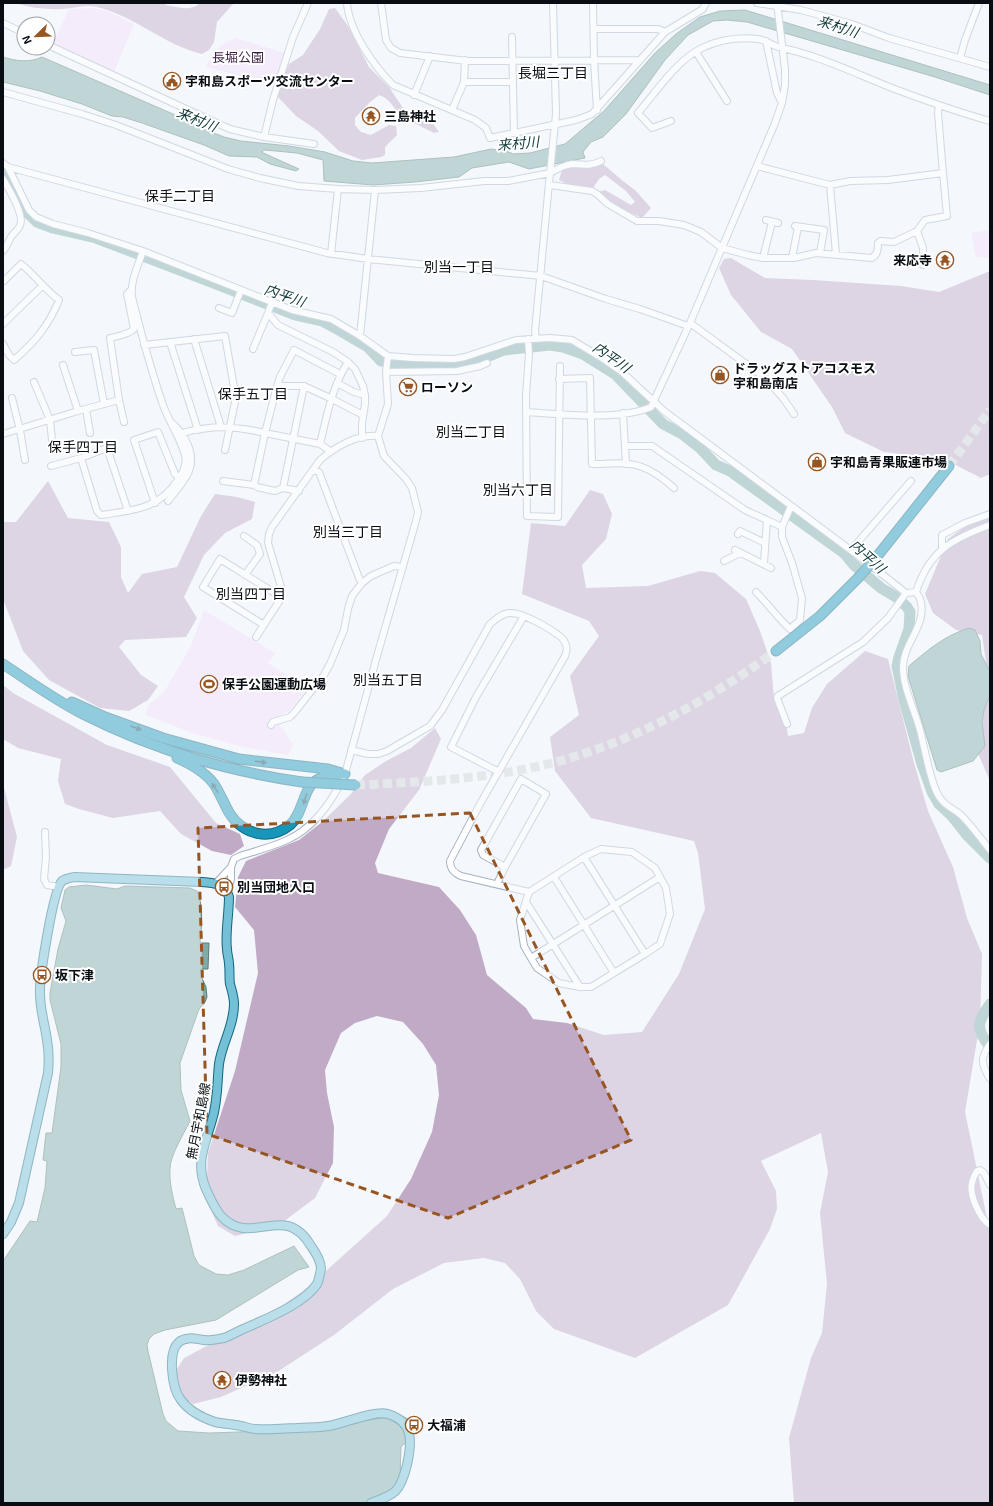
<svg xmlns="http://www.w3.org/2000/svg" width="993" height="1506" viewBox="0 0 993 1506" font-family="'Exo 2','Noto Sans JP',sans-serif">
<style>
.green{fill:#f5ddfa}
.forest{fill:#c1aac6}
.water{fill:#7faba8;stroke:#5b7c7b}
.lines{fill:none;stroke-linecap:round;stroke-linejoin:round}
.river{stroke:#7faba8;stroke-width:11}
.highway-tunnel{stroke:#d1d4d8;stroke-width:9;stroke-dasharray:9 4.5;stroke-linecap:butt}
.minor-casing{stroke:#a4b2c5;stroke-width:8}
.major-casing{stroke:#126680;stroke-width:10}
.highway-casing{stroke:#126680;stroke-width:11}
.minor{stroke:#fff;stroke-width:6}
.major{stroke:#74c0d6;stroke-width:8}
.highway{stroke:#1796ba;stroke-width:9}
.highway-bridge-casing{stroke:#126680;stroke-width:11;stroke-linecap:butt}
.highway-bridge{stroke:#1796ba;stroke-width:9}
.oneway{fill:#0f4b5e}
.marked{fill:none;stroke:#975621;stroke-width:3;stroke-dasharray:8 5;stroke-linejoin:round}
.labels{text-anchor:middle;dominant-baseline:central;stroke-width:4;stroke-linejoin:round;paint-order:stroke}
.park-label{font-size:13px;fill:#3d1e44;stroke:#fff}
.poi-label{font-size:13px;font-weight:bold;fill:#080d13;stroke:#fff;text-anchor:start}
.street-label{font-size:13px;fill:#080d13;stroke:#fff}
.water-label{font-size:14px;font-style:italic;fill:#0d3837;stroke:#fff}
.neighbourhood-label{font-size:14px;fill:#080d13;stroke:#fff}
</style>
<rect width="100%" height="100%" fill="#f4f7fb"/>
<path class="green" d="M92 8 107 11 134 24 114 72 53 43 69 9Z
M236 38 285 53 274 85 206 67C213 52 220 44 236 38Z
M990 230V258L976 257 971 233Z
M204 610 275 653 268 663 307 688 289 711 272 719 283 729 293 745 288 755 244 747 195 734 146 715 147 706 164 692 191 646Z"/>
<path class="forest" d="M15 3H164L166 5C177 7 191 12 200 3H234L217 22 214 42 209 50 202 54C164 45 135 16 97 7 86 4 74 8 63 9 47 10 31 8 15 3Z
M335 8 348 26 369 67 389 87 403 108 415 116 434 125 439 132 434 133C423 127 410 122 400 114 392 107 391 99 379 95L369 103 355 118V125L361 132 371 135 389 125 396 126 397 135 385 147V155L381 157 362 160 339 151 318 131 296 116 278 97 282 79 289 64 303 55 320 29 329 9Z
M603 164 623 181 636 191 651 208 642 218 608 202 598 192 605 190 631 205 635 202 626 191 605 175 599 179 593 188 572 186 559 180 562 170 570 167H591Z
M731 258 765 278 813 280 901 286 939 292 990 271V474L981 478 946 460 884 452 845 433 832 407 792 349 761 332 731 295 719 268 724 259Z
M48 481 68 518 109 522 121 547V577L128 593 142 574 177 567 201 516 215 494 237 497 255 502 252 519 225 533 204 555 184 597 197 618 186 637 125 640 119 647 141 675 158 686 148 700 129 711 100 708 49 680 23 651 3 599V522H16Z
M590 490 603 494 612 514 606 539 582 565 586 588 648 586 700 571 715 573 746 599 760 631 771 663 774 698 786 722 788 736 804 733 812 708 827 684 865 651 888 659 913 759 928 811 953 867 967 918 982 954 980 1022 965 1112 988 1223 990 1227V1503H794L789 1438 811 1358 822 1333 827 1284 820 1213 828 1172 821 1133 761 1161 776 1191 777 1209 770 1229 728 1305 635 1358 554 1329 536 1311 520 1279 505 1263 484 1258 444 1263 393 1289 334 1335 277 1372 221 1397 193 1404 173 1392 172 1377 184 1358 279 1308 307 1288 387 1216 411 1179 432 1132 439 1095 436 1065 423 1044 403 1022 377 1016 355 1023 341 1033 325 1070 327 1093 334 1127 333 1163 315 1198 279 1225 235 1236 218 1226 206 1198 208 1153 235 1071 258 973 254 930 235 907 238 877 246 861 299 840 322 822 350 795 365 775 386 761 411 748 435 728 441 739 419 790 389 829 375 863 378 873 439 887 460 910 476 935 487 975 526 1008 533 1019 567 1023 604 1035 642 1032 679 974 705 909 698 853 694 841 591 818 555 771 550 737 579 715 570 676 599 636 589 621 522 594 531 523 565 526Z
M987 511H990V781L976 749 986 662 982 635 956 630 933 613 925 594 948 539Z
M3 685 13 693 107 745 170 767 216 823 240 834 244 846 231 855 212 851 181 834 160 811 113 818 79 809 65 804 58 781 61 759 18 748 3 739Z
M3 784 17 837 11 866 3 870Z"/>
<path class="water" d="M745 10 990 85V95L935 77 747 22 727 20 713 21 688 35 665 60 626 114 603 137 591 142 583 152 585 158 529 169 509 162 472 168 459 177 415 182 373 185 324 181 323 160 297 153 265 150 261 152 299 169 296 171 270 164 257 157 229 156 204 145 142 123 123 117 112 116 82 104 40 91 3 82V57C16 61 29 63 42 57L173 114 199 127 224 137 241 141 289 146 325 152 353 161 372 163 454 157 491 149 509 152 513 154 530 153 565 144 604 111 655 53 676 34 700 17 720 11Z
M969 628 975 630 980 641 981 654 990 672V695L984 710 982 722 985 746 973 761 941 772 937 770 908 676 909 666C929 649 944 636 969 628Z
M86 885 117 889 125 886 190 888 197 891C204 908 201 925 200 943H209L208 969H201V976L206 987 207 997 205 1002 199 1009 180 1063 181 1090 190 1121C184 1134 170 1155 170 1169 169 1182 173 1197 176 1209L182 1208 194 1256 199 1265 216 1274 228 1275 244 1270 294 1246 309 1267 298 1270 216 1320 165 1330 154 1334 149 1339 147 1345 148 1351 163 1414 166 1421 178 1431 209 1433 269 1431 385 1415 402 1416 408 1419 412 1439 404 1444 401 1447 400 1479 398 1486 376 1503H3V1261L30 1221 37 1222 45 1188 47 1161 43 1160 46 1133H52L61 1067V1044L50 1000V993L58 949 66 921 61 908 65 890 69 887Z"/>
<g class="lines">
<path class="river" d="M3 172 8 178 28 213 37 222 53 228 96 238 219 285 295 315 322 321 337 329 368 347 381 361 400 364 455 366 472 363 504 350 550 345 563 347 583 354 615 374 663 424 682 434 700 448 716 465 730 471 844 553 854 565 881 588 896 597 907 607 910 612 909 629 899 657 897 666 904 700 922 764 932 792 939 804 952 816 967 835 990 858
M990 1004C977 1023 975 1028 990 1047"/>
<path class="highway-tunnel" d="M949 466 990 410
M356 785C423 782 491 779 556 762 637 740 709 700 776 651"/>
<defs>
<path id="minor" d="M308 3 293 37 273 100 264 137 314 144
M347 3C349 31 374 66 393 85L475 120 486 128 490 138 576 120 592 114 665 32 703 9 706 3
M381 3 386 40 391 48 400 53 467 61 639 60
M593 3 594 60 597 110
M757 3 801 10 852 24 889 38 990 67
M3 23 24 33
M594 29H658L665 32
M512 37 514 133
M766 41 777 93 782 103
M48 45 212 121 230 129 264 137
M696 52 727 101
M960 58 965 40 979 3
M464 82H513
M3 92 82 114 116 125 228 169 260 178 298 186 338 189 375 190 421 188 484 181H508L550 173 556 114 553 3
M414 95 430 56
M452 110 464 82 465 60
M671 121 652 128 638 113C656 92 677 60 702 48 719 40 739 37 758 39 766 40 771 45 778 47 818 55 854 73 892 88 924 100 957 112 990 121
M3 163 8 167 327 253 368 259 541 276 606 299 640 309 688 326
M757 166 830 185 850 181 888 180 943 173 938 113 939 105
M8 167 29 210 36 217 53 224 88 233 143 251 292 310 331 319 360 336 388 356 413 358 454 359 465 357 516 340 550 338 572 340 605 360 622 372 664 411 864 560 906 593 916 592
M3 179C8 188 25 215 20 225 19 230 13 233 11 237 8 242 7 247 3 251
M550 185 592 191 597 194 608 204 637 221H659L684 225 701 232 722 248 748 255 763 258H794L816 253 872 258C878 254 878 249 878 243L880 241 894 242 917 231 925 220 947 216 943 173
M830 185 836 254
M766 220 778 223
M795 226 824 230 820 253
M917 231 923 248V265
M331 254 338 189
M763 258 772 222
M792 258 798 227
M3 279 4 281 21 264C36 276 44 289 59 300 49 325 35 342 14 360L9 355 3 344
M272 302 268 313 278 325 333 352 348 362 355 369 363 386 365 395V404L362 424V438
M219 308 232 313 241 290
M690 323 764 377 783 398 794 414
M3 324 42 286
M360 336 375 190
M194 339 221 427
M528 339 529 353 526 396 527 516 558 517 560 366
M536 339 535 331 550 173C557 169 564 165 572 164 585 164 589 167 601 161
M170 342 198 430
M144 345 225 336 235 393V402L225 450
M253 349 268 313
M75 352 94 350 104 404
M63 365 78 411
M386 372 457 371 480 366 487 363
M559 379 590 378 592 464C608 464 627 461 642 467 654 471 665 480 674 488
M34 382 50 420 53 450
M337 383 354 392 365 395
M277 386 280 377 294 350 340 374
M304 386H277L265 433 320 444 330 451
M12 398 20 430 25 460
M86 409 90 433
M526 412C561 414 619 421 651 407L690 323 775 123 782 103 785 85V69L777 3
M623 413 626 464
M124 422 119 400 110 338C118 336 128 335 134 329L127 294 131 290
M182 433C213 425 235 426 265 433L254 485
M3 434 78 411 119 400
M320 444C327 415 332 387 348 362
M625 446H652L745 510 767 520 764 563
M81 458 97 511 101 515C133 510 158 510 178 480 183 473 187 464 185 455 180 437 169 422 163 405 151 370 141 333 132 297 130 281 138 266 143 251
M51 466 81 458 107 448 128 511
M313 470 319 472 359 578 362 583
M223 481 254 485 257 487 275 491 283 488 299 491
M283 488 304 386 330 398 363 415
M168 501C183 482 199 468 187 443 183 434 179 429 172 423
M155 503 134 440 158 432 175 474 179 478
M767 520 782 527 791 506
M990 525C952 539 929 551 916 592 918 595 921 599 921 603 926 626 903 644 903 667 903 690 916 712 921 734 925 750 931 786 940 798 945 806 954 809 961 815 972 826 981 839 990 850
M738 534 740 531 765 543
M244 536 257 545 260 554 245 575
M942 549V535L965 523 990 514
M735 550 771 568
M851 550 911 481
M724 561 740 553
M756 592C768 604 777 617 790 629L800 620 802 598 792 563 782 537V527
M264 625 203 587 220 559 278 595H281
M256 637 280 600 282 590 268 543 269 534 272 527 320 460C335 447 357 434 378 436
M787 724 777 698 778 696 863 642 888 618 906 593
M271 725 273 722 290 717 294 713 324 675 330 664 344 630 348 609 352 596 362 583 371 576 394 566 403 567
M351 750 368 754H378L387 751 430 726 442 710 490 624C496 619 501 614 509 613 523 612 551 629 562 638 567 644 568 649 565 656L480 804 450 861C450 869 454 873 461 876L529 892
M499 772 451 747 476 697 524 616
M45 832 46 857 44 879 47 885 59 887
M601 849 632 852 655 868 666 888 670 914 660 944 645 954 591 987H580L559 983 537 968 531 958 524 946 520 920 529 892 584 857Z
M584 857 645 954
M231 867 234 859 240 856C255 851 272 847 287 840 314 828 333 800 345 774L377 656 416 521 418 512 412 488 406 479 384 456 378 436 388 404 386 372 388 356
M554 877 614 973
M216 883 231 867V879L227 892
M497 884 505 867 546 794 521 779 481 850 483 855 505 867
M526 902 580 987
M531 958 660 877
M990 1044C980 1058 981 1064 990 1079
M990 1185 984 1173 980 1170 977 1171C975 1174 973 1178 972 1183 969 1195 980 1219 990 1225"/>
<path id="major" d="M3 1234 11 1222 19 1203 48 1073C49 1062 49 1051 47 1040 45 1025 40 1010 40 994 39 979 53 890 62 881 65 879 70 878 74 877L202 882C215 883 225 884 229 897 229 913 225 935 227 949 227 954 229 959 229 964 230 971 229 978 230 984 232 991 234 997 234 1004 234 1026 222 1043 219 1064 217 1083 218 1101 212 1120 205 1145 195 1163 206 1189 210 1198 215 1209 221 1216 252 1249 284 1200 311 1246 316 1253 321 1261 321 1269 320 1273 319 1280 317 1284 305 1303 268 1318 248 1327 240 1330 232 1335 224 1338 218 1339 210 1341 204 1340 196 1339 186 1336 179 1342 167 1352 172 1389 181 1400 189 1411 203 1418 215 1422 224 1424 233 1424 241 1426 246 1427 251 1429 256 1429 269 1430 283 1428 297 1428 307 1427 318 1428 328 1426 343 1424 374 1410 388 1414 414 1422 412 1442 407 1465 400 1492 396 1494 371 1503"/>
<path id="highway" d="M875 559 949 466
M776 651 820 616 858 578
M3 664C29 681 55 700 83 714 152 749 226 771 302 782
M72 702 105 717 163 738 239 759 328 769 345 774
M177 758C191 764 205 772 214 784 220 793 224 804 230 814 244 835 270 841 290 825 305 812 302 784 321 778 327 775 335 775 342 774"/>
</defs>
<use href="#minor" class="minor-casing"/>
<use href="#major" class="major-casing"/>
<use href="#highway" class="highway-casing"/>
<use href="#minor" class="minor"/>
<use href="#major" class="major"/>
<use href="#highway" class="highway"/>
<defs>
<path id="highway-bridge" d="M858 578 875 559
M302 782 356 785"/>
</defs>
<use href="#highway-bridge" class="highway-bridge-casing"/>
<use href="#highway-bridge" class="highway-bridge"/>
</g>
<defs><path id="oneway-solid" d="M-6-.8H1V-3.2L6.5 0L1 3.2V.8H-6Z"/></defs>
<g class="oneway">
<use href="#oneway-solid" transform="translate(136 728) rotate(20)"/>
<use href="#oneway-solid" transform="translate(261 762) rotate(8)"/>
<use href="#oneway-solid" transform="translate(215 788) rotate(-123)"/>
<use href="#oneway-solid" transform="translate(305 799) rotate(108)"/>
</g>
<path d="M0 0H993V1506H0ZM470 813 631 1140 448 1218 207 1134 198 828Z" fill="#f4f7fb" fill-opacity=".55" fill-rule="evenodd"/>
<path class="marked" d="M470 813 631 1140 448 1218 207 1134 198 828Z"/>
<defs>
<symbol id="civic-ring" viewBox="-11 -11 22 22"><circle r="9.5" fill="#fff" stroke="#975621" stroke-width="1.5"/><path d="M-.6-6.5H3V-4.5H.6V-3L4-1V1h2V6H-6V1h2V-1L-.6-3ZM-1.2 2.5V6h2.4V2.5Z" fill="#975621"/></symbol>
<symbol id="temple-ring" viewBox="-11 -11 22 22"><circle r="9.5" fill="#fff" stroke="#975621" stroke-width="1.5"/><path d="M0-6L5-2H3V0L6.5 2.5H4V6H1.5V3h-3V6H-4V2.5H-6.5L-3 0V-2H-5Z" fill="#975621"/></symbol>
<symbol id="shop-ring" viewBox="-11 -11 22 22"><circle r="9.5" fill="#fff" stroke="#975621" stroke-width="1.5"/><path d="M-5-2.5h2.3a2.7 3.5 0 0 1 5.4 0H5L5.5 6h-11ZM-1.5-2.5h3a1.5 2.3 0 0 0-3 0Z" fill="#975621"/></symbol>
<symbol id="supermarket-ring" viewBox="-11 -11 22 22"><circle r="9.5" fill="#fff" stroke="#975621" stroke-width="1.5"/><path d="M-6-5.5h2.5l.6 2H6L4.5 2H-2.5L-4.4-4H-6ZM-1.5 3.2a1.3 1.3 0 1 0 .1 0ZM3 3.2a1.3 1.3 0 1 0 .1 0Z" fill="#975621"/></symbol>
<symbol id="stadium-ring" viewBox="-11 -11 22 22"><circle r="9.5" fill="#fff" stroke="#975621" stroke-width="1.5"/><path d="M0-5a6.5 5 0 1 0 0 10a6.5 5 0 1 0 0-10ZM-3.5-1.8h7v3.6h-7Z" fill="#975621"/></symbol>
<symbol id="bus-ring" viewBox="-11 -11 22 22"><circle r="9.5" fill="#fff" stroke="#975621" stroke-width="1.5"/><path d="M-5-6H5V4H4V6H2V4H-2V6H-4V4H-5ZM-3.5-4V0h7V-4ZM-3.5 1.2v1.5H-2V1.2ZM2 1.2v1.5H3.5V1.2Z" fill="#975621"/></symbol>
</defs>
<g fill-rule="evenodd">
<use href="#civic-ring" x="162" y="71" width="20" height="20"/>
<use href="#temple-ring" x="361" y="106" width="20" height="20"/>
<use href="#temple-ring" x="935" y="250" width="20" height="20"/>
<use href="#shop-ring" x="710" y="365" width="20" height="20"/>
<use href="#supermarket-ring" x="398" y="377" width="20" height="20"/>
<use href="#shop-ring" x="807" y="452" width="20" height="20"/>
<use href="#stadium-ring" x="199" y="674" width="20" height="20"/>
<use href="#bus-ring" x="214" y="877" width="20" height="20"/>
<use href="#bus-ring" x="32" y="965" width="20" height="20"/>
<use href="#temple-ring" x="212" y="1370" width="20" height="20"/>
<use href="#bus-ring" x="404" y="1415" width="20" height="20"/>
</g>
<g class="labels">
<g class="park-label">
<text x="238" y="57">長堀公園</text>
</g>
<g class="poi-label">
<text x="185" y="81">宇和島スポーツ交流センター</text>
<text x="384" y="116">三島神社</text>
<text x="932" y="260" text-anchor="end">来応寺</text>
<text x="733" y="368">ドラッグストアコスモス<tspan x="733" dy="15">宇和島南店</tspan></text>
<text x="421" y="387">ローソン</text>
<text x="830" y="462">宇和島青果販連市場</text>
<text x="222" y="684">保手公園運動広場</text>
<text x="237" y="887">別当団地入口</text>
<text x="55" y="975">坂下津</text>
<text x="235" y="1380">伊勢神社</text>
<text x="427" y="1425">大福浦</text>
</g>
<g class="street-label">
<text transform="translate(198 1121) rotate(-79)">無月宇和島線</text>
</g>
<g class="water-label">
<text transform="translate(838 26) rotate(18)">来村川</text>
<text transform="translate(197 119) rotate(22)">来村川</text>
<text transform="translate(518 143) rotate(-5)">来村川</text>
<text transform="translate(285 295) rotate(19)">内平川</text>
<text transform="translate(612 357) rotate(35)">内平川</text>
<text transform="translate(868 556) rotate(42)">内平川</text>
</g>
<g class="neighbourhood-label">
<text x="553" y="72">長堀三丁目</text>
<text x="180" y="195">保手二丁目</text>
<text x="459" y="266">別当一丁目</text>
<text x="253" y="393">保手五丁目</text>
<text x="471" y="431">別当二丁目</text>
<text x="83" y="446">保手四丁目</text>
<text x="518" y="489">別当六丁目</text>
<text x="348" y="531">別当三丁目</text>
<text x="251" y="593">別当四丁目</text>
<text x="388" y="679">別当五丁目</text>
</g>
</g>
<rect width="993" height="1506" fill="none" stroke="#080d13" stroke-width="8"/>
<g transform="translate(36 36) rotate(247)"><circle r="19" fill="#ffffff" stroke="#9c9ea1"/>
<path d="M0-3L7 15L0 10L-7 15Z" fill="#975621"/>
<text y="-6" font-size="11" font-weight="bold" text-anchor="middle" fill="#080d13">N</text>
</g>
</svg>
